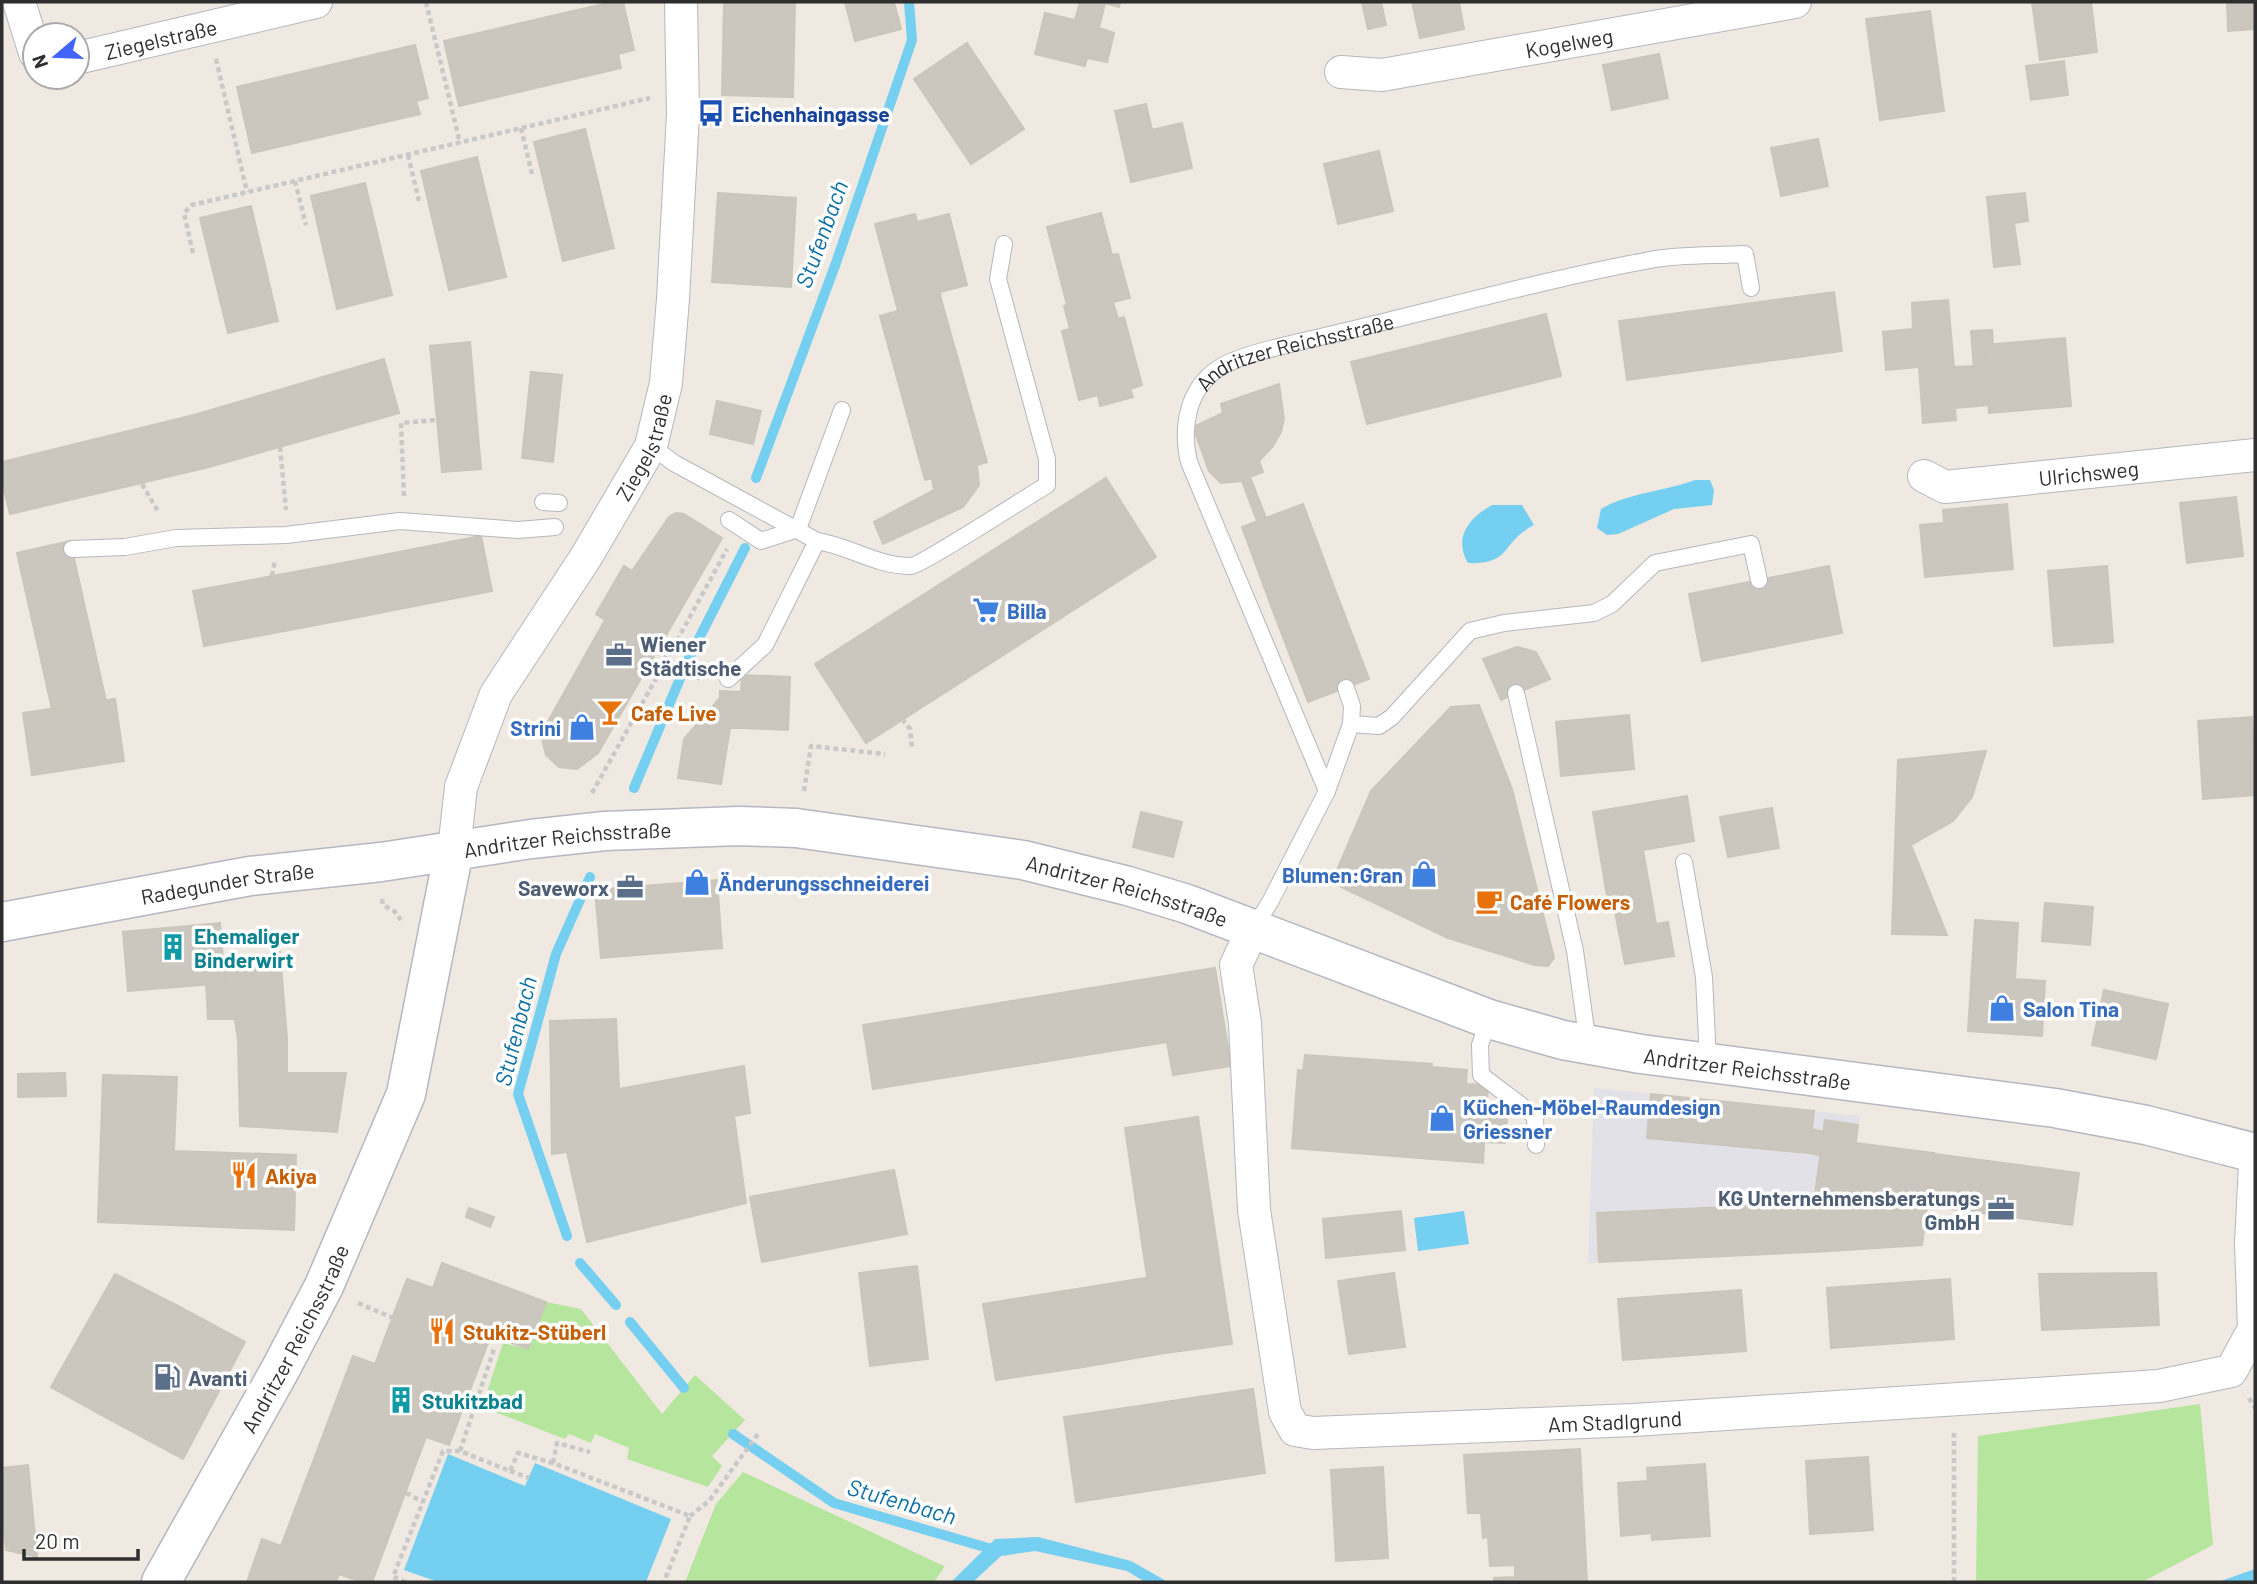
<svg xmlns="http://www.w3.org/2000/svg" width="2257" height="1584" viewBox="0 0 2257 1584" font-family="Barlow,sans-serif">
<style>
.industrial{fill:#e3e1e8}
.green{fill:#b6e59e}
.water{fill:#75cff0}
.lines{fill:none;stroke-linecap:round;stroke-linejoin:round}
.stream{stroke:#75cff0;stroke-width:10}
.building{fill:#cbc7bf;stroke:#cbc5ba;stroke-width:2}
.service-casing{stroke:#b4b7c1;stroke-width:18}
.minor-casing{stroke:#b4b7c1;stroke-width:34}
.tertiary-casing{stroke:#b4b7c1;stroke-width:41}
.secondary-casing{stroke:#b4b7c1;stroke-width:41}
.path{stroke:#c9c9c9;stroke-width:4.5;stroke-dasharray:5 3.5;stroke-linecap:butt}
.service{stroke:#fff;stroke-width:16}
.minor{stroke:#fff;stroke-width:32}
.tertiary{stroke:#fff;stroke-width:38}
.secondary{stroke:#fff;stroke-width:38}
.labels{text-anchor:middle;dominant-baseline:central;stroke-width:7;stroke-linejoin:round;paint-order:stroke}
.street-label{font-size:21px;fill:#2e2e2e;stroke:#fff}
.transit-label{font-size:21px;font-weight:bold;fill:#164399;stroke:#fff;text-anchor:start}
.shop-label{font-size:21px;font-weight:bold;fill:#366cbe;stroke:#fff;text-anchor:start}
.service-label{font-size:21px;font-weight:bold;fill:#4e5e75;stroke:#fff;text-anchor:start}
.food-label{font-size:21px;font-weight:bold;fill:#c56008;stroke:#fff;text-anchor:start}
.culture-label{font-size:21px;font-weight:bold;fill:#0d838f;stroke:#fff;text-anchor:start}
.water-label{font-size:23px;font-style:italic;fill:#0d6fa3;stroke:#fff}
</style>
<rect width="100%" height="100%" fill="#efe9e1"/>
<path class="industrial" d="M1594 1088 1860 1116 1848 1202H1833L1831 1251 1588 1263Z"/>
<path class="green" d="M546 1302 581 1309 662 1414 695 1375 745 1420 712 1456 722 1466 708 1487 627 1459 629 1448 595 1434 591 1443 569 1434 565 1439 482 1407 503 1343 528 1349Z
M2200 1404 2213 1545 2142 1582H1976L1978 1436Z
M743 1472 944 1566H945L934 1582H685L716 1504Z"/>
<path class="water" d="M1695 480H1710L1714 490 1712 505 1674 509 1618 534 1607 535 1597 528 1601 509C1628 493 1665 491 1695 480Z
M1492 505H1522L1534 525C1500 543 1512 565 1468 563 1453 537 1469 518 1492 505Z
M1464 1211 1469 1244 1418 1251 1414 1218Z
M448 1454 525 1486 535 1463 671 1519 646 1582H438L404 1570Z
M1038 1537 1131 1561 1168 1582H1145L1127 1571 1035 1551 1001 1556 973 1582H951L995 1539Z
M2255 1569V1582H2218Z"/>
<g class="lines">
<path class="stream" d="M756 478 836 263 912 40 909 2
M634 788 687 662 745 548
M567 1236 518 1094 556 954 590 877
M580 1263 616 1305
M630 1322 684 1388
M733 1434 834 1503 995 1550"/>
</g>
<path class="building" d="M612 2H623L634 50 618 54 621 68 459 106 444 41Z
M724 2H795L793 97 722 95Z
M845 2H894L901 29 855 41Z
M1080 2H1120L1119 7 1105 3 1099 28 1114 33 1107 62 1087 58 1085 66 1035 54 1045 13 1075 20Z
M1362 2H1381L1386 25 1368 29Z
M1412 2H1459L1464 29 1420 38Z
M2032 2H2091L2097 52 2040 60Z
M2227 2H2255V29L2228 31Z
M1930 11 1944 111 1880 120 1866 19Z
M967 43 1024 129 971 164 914 79Z
M415 45 428 98 416 101 420 114 252 153 237 87Z
M1659 54 1668 98 1612 110 1603 65Z
M2064 61 2068 95 2031 100 2026 66Z
M1146 104 1152 130 1182 123 1192 168 1131 182 1115 111Z
M585 129 614 248 563 261 534 142Z
M1818 139 1828 186 1781 196 1771 148Z
M1379 151 1393 211 1338 224 1324 164Z
M477 157 506 277 449 290 421 171Z
M365 183 392 295 337 309 311 196Z
M718 193 796 198 791 287 712 282Z
M2025 193 2028 221 2014 223 2020 264 1994 267 1987 197Z
M251 206 278 321 228 333 200 218Z
M1101 213 1112 255 1118 254 1130 298 1113 302 1118 319 1124 317 1142 385 1130 389 1133 397 1100 406 1098 395 1079 400 1062 331 1070 329 1064 306 1067 305 1047 227Z
M915 214 917 222 949 214 967 285 940 292 941 299 898 311 875 224Z
M1834 292 1842 351 1627 380 1619 321Z
M941 299 987 462 925 480 880 316Z
M1948 300 1954 367 1974 366 1977 406 1955 408 1956 420 1923 423 1919 367 1886 370 1883 332 1913 329 1912 303Z
M1546 314 1561 376 1464 400 1449 338Z
M1992 330 1993 344 1984 345 1989 405 1977 406 1971 331Z
M1449 338 1464 400 1367 424 1351 362Z
M2065 338 2071 406 1989 413 1984 345Z
M470 342 481 469 442 472 430 346Z
M384 359 399 413 209 467 194 415Z
M531 372 562 375 553 462 522 458Z
M1279 384 1284 419 1281 432 1273 446 1259 461 1263 472 1250 477 1266 518 1257 521 1242 481 1221 483 1209 471 1193 427 1223 413 1221 404Z
M717 401 761 411 753 444 710 434Z
M194 415 209 467 10 514 2 481V462Z
M977 465 979 485 963 507 883 544 874 522 934 490 932 478Z
M1106 478 1156 557 866 743 815 664Z
M2236 497 2243 556 2187 563 2180 503Z
M1303 504 1334 587 1273 611 1242 527Z
M2007 504 2013 569 1925 577 1920 525 1944 523 1943 510Z
M676 513 684 514 722 538 598 753 577 769 559 767 546 755 542 739 546 725 605 620 596 614 624 566 632 571 669 517Z
M481 536 492 591 343 620 332 565Z
M70 541 106 701 52 709 17 553Z
M332 565 343 620 204 646 193 591Z
M1829 566 1842 633 1702 661 1689 594Z
M2107 566 2113 642 2054 646 2048 571Z
M1334 587 1369 679 1308 702 1273 611Z
M1517 647 1536 652 1550 679 1501 700 1483 659Z
M742 675 790 677 788 730 719 727 720 691 741 692Z
M115 699 124 761 32 775 23 713Z
M719 699V727L730 728 721 784 678 778 684 739Z
M1479 705 1512 789 1554 958 1548 966 1535 965 1448 938 1341 887 1334 877 1371 791 1451 707Z
M1629 715 1634 769 1561 776 1556 722Z
M2252 717 2255 795 2203 799 2198 721Z
M1986 751 1972 797 1953 821 1911 845 1947 935 1892 934 1898 760Z
M1687 796 1694 841 1643 850 1656 924 1668 922 1674 956 1625 964 1613 901 1608 902 1593 812Z
M1772 808 1779 848 1728 857 1720 817Z
M1141 812 1182 822 1173 857 1133 847Z
M717 880 722 948 601 958 595 890Z
M2045 903 2093 907 2090 945 2042 941Z
M1975 920 2018 923 2015 979 2045 981 2042 1036 1968 1031Z
M220 923 225 983 128 991 123 932Z
M280 952 287 1039 238 1040 235 1019H208L206 983H225L224 962Z
M1215 968 1231 1066 1173 1075 1167 1042 873 1089 863 1025Z
M2104 990 2168 1004 2156 1059 2092 1045Z
M616 1019 619 1089 744 1066 750 1113 734 1116 746 1203 587 1242 567 1152 552 1154 550 1021Z
M287 1039V1073H346L337 1132 240 1126 238 1040Z
M1305 1055 1432 1064 1431 1067 1467 1070 1466 1084 1488 1085 1487 1105 1508 1106 1505 1143 1484 1142 1483 1163 1292 1148 1298 1070 1303 1071Z
M65 1073 66 1096 18 1097V1074Z
M103 1075 177 1077 174 1151 296 1155 294 1230 98 1222Z
M1651 1094 1814 1111 1809 1153 1647 1138Z
M1198 1117 1215 1232 1142 1243 1125 1128Z
M1825 1120 1858 1125 1848 1202H1814Z
M1811 1129 1824 1132 1820 1155 1809 1153Z
M1856 1143 1934 1153 1922 1245 1831 1251 1833 1202H1848Z
M1935 1154 2079 1173 2072 1225 1928 1206Z
M894 1170 907 1234 762 1262 750 1197Z
M1833 1202 1831 1251 1599 1262 1597 1213Z
M469 1208 494 1217 490 1227 466 1217Z
M1401 1211 1405 1250 1326 1258 1323 1219Z
M1215 1232 1232 1344 1159 1354 1142 1243Z
M442 1263 546 1302 528 1349 491 1335 449 1445 426 1437 372 1582H361L339 1574 336 1582H247L262 1539 281 1546 353 1356 375 1364 407 1279 433 1288Z
M917 1266 928 1359 870 1366 859 1273Z
M1394 1273 1405 1347 1349 1354 1338 1281Z
M2156 1273 2159 1325 2042 1330 2039 1274Z
M115 1274 176 1305 144 1361 128 1352 96 1412 51 1387Z
M1146 1278 1159 1354 1077 1368 1064 1291Z
M1950 1279 1954 1339 1831 1348 1827 1288Z
M1741 1290 1746 1351 1623 1360 1618 1299Z
M1064 1291 1077 1368 996 1380 983 1304Z
M176 1305 245 1342 183 1459 96 1412 128 1352 144 1361Z
M1253 1389 1265 1473 1076 1502 1064 1417Z
M1580 1449 1587 1582H1494V1578L1515 1577V1565L1490 1566 1488 1537 1483 1538 1481 1513H1468L1464 1455Z
M1868 1457 1873 1530 1810 1534 1806 1461Z
M1705 1464 1710 1536 1652 1540 1647 1468Z
M28 1465 37 1557 6 1550 2 1515V1468Z
M1383 1467 1388 1558 1336 1561 1331 1470Z
M1648 1481 1652 1533 1621 1536 1618 1483Z"/>
<g class="lines">
<defs>
<g id="service">
<path d="M651 446 674 463 817 541C850 546 876 566 911 566 922 565 1028 496 1047 485V459L998 279 1004 244"/>
<path d="M543 502 559 503"/>
<path d="M729 520 761 541 798 529 842 410"/>
<path d="M72 549 125 547 176 538 286 535 400 521 518 530 555 527"/>
<path d="M728 679 765 645 817 541"/>
<path d="M1516 693 1575 951 1588 1044"/>
<path d="M1351 724 1379 726 1392 717 1470 631 1504 623 1594 613 1612 604 1655 563 1751 544 1759 580"/>
<path id="s1" d="M1327 791 1189 462C1181 428 1187 389 1219 368 1243 352 1315 339 1346 331 1447 307 1548 279 1650 260 1681 254 1714 256 1745 254L1751 288"/>
<path d="M1684 862 1704 977 1708 1061"/>
<path d="M1253 929 1270 902 1327 791 1351 724 1352 706 1346 688"/>
<path d="M1489 1019 1480 1045 1481 1075 1535 1116 1536 1145"/>
</g>
<g id="minor">
<path d="M19 2 35 53"/>
<path id="s2" d="M77 58 316 2"/>
<path id="s3" d="M1341 72 1382 75 1795 2"/>
<path id="s4" d="M1924 476 1945 487 2255 455"/>
<path id="s5" d="M454 850 461 787 496 694 586 557 651 446 666 383 673 299 683 114 681 2"/>
<path id="s6" d="M1253 929 1236 965 1245 1023 1254 1210 1285 1412 1295 1430 1313 1433 1634 1420 2159 1386 2231 1371 2254 1329 2251 1243 2255 1164"/>
</g>
<g id="tertiary">
<path id="s7" d="M161 1582 280 1370 324 1286 406 1094 454 850"/>
</g>
<g id="secondary">
<path id="s8" d="M2 922 250 876 381 862 531 839 605 831 739 826 796 828 1023 860 1128 886 1187 904 1489 1019 1563 1040 1641 1054 2055 1108 2146 1125 2255 1153"/>
</g>
</defs>
<use href="#service" class="service-casing"/>
<use href="#minor" class="minor-casing"/>
<use href="#tertiary" class="tertiary-casing"/>
<use href="#secondary" class="secondary-casing"/>
<path class="path" d="M426 2 460 143
M216 59 247 192
M521 128 532 174
M408 155 419 201
M295 181 306 225
M193 253 184 213 192 205 650 98
M280 447 286 510
M142 484 159 513
M404 496 401 423 437 420
M272 576 275 560
M656 652 667 659 727 549
M902 719 910 729 912 747
M804 791 811 746 885 754
M592 793 667 659 702 680
M382 899 383 905 394 911 401 920
M358 1303 393 1318
M2249 1398 2255 1408
M460 1451 494 1349
M553 1463 557 1443 590 1452
M510 1471 529 1478
M406 1493 423 1502
M690 1516 709 1501 758 1434
M406 1582 393 1577 443 1451H460L510 1471 518 1453 553 1463 690 1516 664 1582
M1954 1582V1433"/>
<use href="#service" class="service"/>
<use href="#minor" class="minor"/>
<use href="#tertiary" class="tertiary"/>
<use href="#secondary" class="secondary"/>
</g>
<defs>
<symbol id="bus-bare" viewBox="-9 -9 18 18"><path d="M-5-6H5V4H4V6H2V4H-2V6H-4V4H-5ZM-3.5-4V0h7V-4ZM-3.5 1.2v1.5H-2V1.2ZM2 1.2v1.5H3.5V1.2Z" fill="#1a4fb4" stroke="#fff" stroke-width="2.5" paint-order="stroke"/></symbol>
<symbol id="supermarket-bare" viewBox="-9 -9 18 18"><path d="M-6-5.5h2.5l.6 2H6L4.5 2H-2.5L-4.4-4H-6ZM-1.5 3.2a1.3 1.3 0 1 0 .1 0ZM3 3.2a1.3 1.3 0 1 0 .1 0Z" fill="#3f7fe0" stroke="#fff" stroke-width="2.5" paint-order="stroke"/></symbol>
<symbol id="office-bare" viewBox="-9 -9 18 18"><path d="M-6-3h4V-5.5h4V-3h4V5H-6ZM-1-4.5V-3h2v-1.5ZM-6 0V1H6V0Z" fill="#5c6f8a" stroke="#fff" stroke-width="2.5" paint-order="stroke"/></symbol>
<symbol id="bar-bare" viewBox="-9 -9 18 18"><path d="M-6-5H6L.8 .8V4.5H3.5V6h-7V4.5H-.8V.8Z" fill="#e8710a" stroke="#fff" stroke-width="2.5" paint-order="stroke"/></symbol>
<symbol id="shop-bare" viewBox="-9 -9 18 18"><path d="M-5-2.5h2.3a2.7 3.5 0 0 1 5.4 0H5L5.5 6h-11ZM-1.5-2.5h3a1.5 2.3 0 0 0-3 0Z" fill="#3f7fe0" stroke="#fff" stroke-width="2.5" paint-order="stroke"/></symbol>
<symbol id="cafe-bare" viewBox="-9 -9 18 18"><path d="M-5.5-4.5H6V0H3Q3 3.5 0 3.5H-2.5Q-5.5 3.5-5.5 0ZM3-3.2v2h1.7v-2ZM-6 4.5H4V6H-6Z" fill="#e8710a" stroke="#fff" stroke-width="2.5" paint-order="stroke"/></symbol>
<symbol id="building-bare" viewBox="-9 -9 18 18"><path d="M-4-6H4V6H1V3H-1V6H-4ZM-2.5-4.3h1.7v1.8h-1.7ZM.8-4.3h1.7v1.8H.8ZM-2.5-1h1.7V.8h-1.7ZM.8-1h1.7V.8H.8Z" fill="#0f9aa8" stroke="#fff" stroke-width="2.5" paint-order="stroke"/></symbol>
<symbol id="restaurant-bare" viewBox="-9 -9 18 18"><path d="M-5-6h1v4h1v-4h1v4h1v-4h1v5L-1.5 .5V6h-2V.5L-5-1ZM5-6V6H3V1.5H1.5Q1.5-4 5-6Z" fill="#e8710a" stroke="#fff" stroke-width="2.5" paint-order="stroke"/></symbol>
<symbol id="fuel-bare" viewBox="-9 -9 18 18"><path d="M-5.5-6h7V0h2V4h1.3V-2.5L3-4.5l.8-.8L6-3V5H2.5V1h-1V6h-7ZM-4.2-4.7v3.2H.2V-4.7Z" fill="#5c6f8a" stroke="#fff" stroke-width="2.5" paint-order="stroke"/></symbol>
</defs>
<g fill-rule="evenodd">
<use href="#bus-bare" x="692" y="94" width="38" height="38"/>
<use href="#supermarket-bare" x="967" y="591" width="38" height="38"/>
<use href="#office-bare" x="600" y="636" width="38" height="38"/>
<use href="#bar-bare" x="591" y="693" width="38" height="38"/>
<use href="#shop-bare" x="563" y="708" width="38" height="38"/>
<use href="#shop-bare" x="1405" y="855" width="38" height="38"/>
<use href="#shop-bare" x="678" y="863" width="38" height="38"/>
<use href="#office-bare" x="611" y="868" width="38" height="38"/>
<use href="#cafe-bare" x="1470" y="882" width="38" height="38"/>
<use href="#building-bare" x="154" y="928" width="38" height="38"/>
<use href="#shop-bare" x="1983" y="989" width="38" height="38"/>
<use href="#shop-bare" x="1423" y="1099" width="38" height="38"/>
<use href="#restaurant-bare" x="225" y="1156" width="38" height="38"/>
<use href="#office-bare" x="1982" y="1190" width="38" height="38"/>
<use href="#restaurant-bare" x="423" y="1312" width="38" height="38"/>
<use href="#fuel-bare" x="148" y="1358" width="38" height="38"/>
<use href="#building-bare" x="382" y="1381" width="38" height="38"/>
</g>
<g class="labels">
<g class="street-label">
<text stroke="none"><textPath href="#s2" startOffset="86">Ziegelstraße</textPath></text>
<text stroke="none"><textPath href="#s3" startOffset="231">Kogelweg</textPath></text>
<text stroke="none"><textPath href="#s1" startOffset="539">Andritzer Reichsstraße</textPath></text>
<text stroke="none"><textPath href="#s5" startOffset="452">Ziegelstraße</textPath></text>
<text stroke="none"><textPath href="#s4" startOffset="168">Ulrichsweg</textPath></text>
<text stroke="none"><textPath href="#s8" startOffset="572">Andritzer Reichsstraße</textPath></text>
<text stroke="none"><textPath href="#s8" startOffset="229">Radegunder Straße</textPath></text>
<text stroke="none"><textPath href="#s8" startOffset="1139">Andritzer Reichsstraße</textPath></text>
<text stroke="none"><textPath href="#s8" startOffset="1787">Andritzer Reichsstraße</textPath></text>
<text stroke="none"><textPath href="#s7" startOffset="278">Andritzer Reichsstraße</textPath></text>
<text stroke="none"><textPath href="#s6" startOffset="831">Am Stadlgrund</textPath></text>
</g>
<g class="transit-label">
<text x="732" y="113">Eichenhaingasse</text>
</g>
<g class="shop-label">
<text x="1007" y="610">Billa</text>
<text x="561" y="727" text-anchor="end">Strini</text>
<text x="1403" y="874" text-anchor="end">Blumen:Gran</text>
<text x="718" y="882">Änderungsschneiderei</text>
<text x="2023" y="1008">Salon Tina</text>
<text x="1463" y="1106">Küchen-Möbel-Raumdesign<tspan x="1463" dy="24">Griessner</tspan></text>
</g>
<g class="service-label">
<text x="640" y="643">Wiener<tspan x="640" dy="24">Städtische</tspan></text>
<text x="609" y="887" text-anchor="end">Saveworx</text>
<text x="1980" y="1197" text-anchor="end">KG Unternehmensberatungs<tspan x="1980" dy="24">GmbH</tspan></text>
<text x="188" y="1377">Avanti</text>
</g>
<g class="food-label">
<text x="631" y="712">Cafe Live</text>
<text x="1510" y="901">Café Flowers</text>
<text x="265" y="1175">Akiya</text>
<text x="463" y="1331">Stukitz-Stüberl</text>
</g>
<g class="culture-label">
<text x="194" y="935">Ehemaliger<tspan x="194" dy="24">Binderwirt</tspan></text>
<text x="422" y="1400">Stukitzbad</text>
</g>
<g class="water-label">
<text transform="translate(821 234) rotate(-70)">Stufenbach</text>
<text transform="translate(515 1031) rotate(-76)">Stufenbach</text>
<text transform="translate(902 1501) rotate(16)">Stufenbach</text>
</g>
</g>
<rect width="2257" height="1584" fill="none" stroke="#2e2e2e" stroke-width="7"/>
<g transform="translate(56 56) rotate(251)"><circle r="33" fill="#ffffff" stroke="#ababab" stroke-width="2"/>
<path d="M0-5L12 26L0 18L-12 26Z" fill="#4264fb"/>
<text y="-10" font-size="19" font-weight="bold" text-anchor="middle" fill="#2e2e2e">N</text>
</g>
<path d="M24 1549v10h114v-10" fill="none" stroke="#2e2e2e" stroke-width="3.5"/>
<text x="35" y="1549" font-size="21" fill="#2e2e2e" stroke="#ffffff" stroke-width="5" paint-order="stroke">20 m</text>
</svg>
